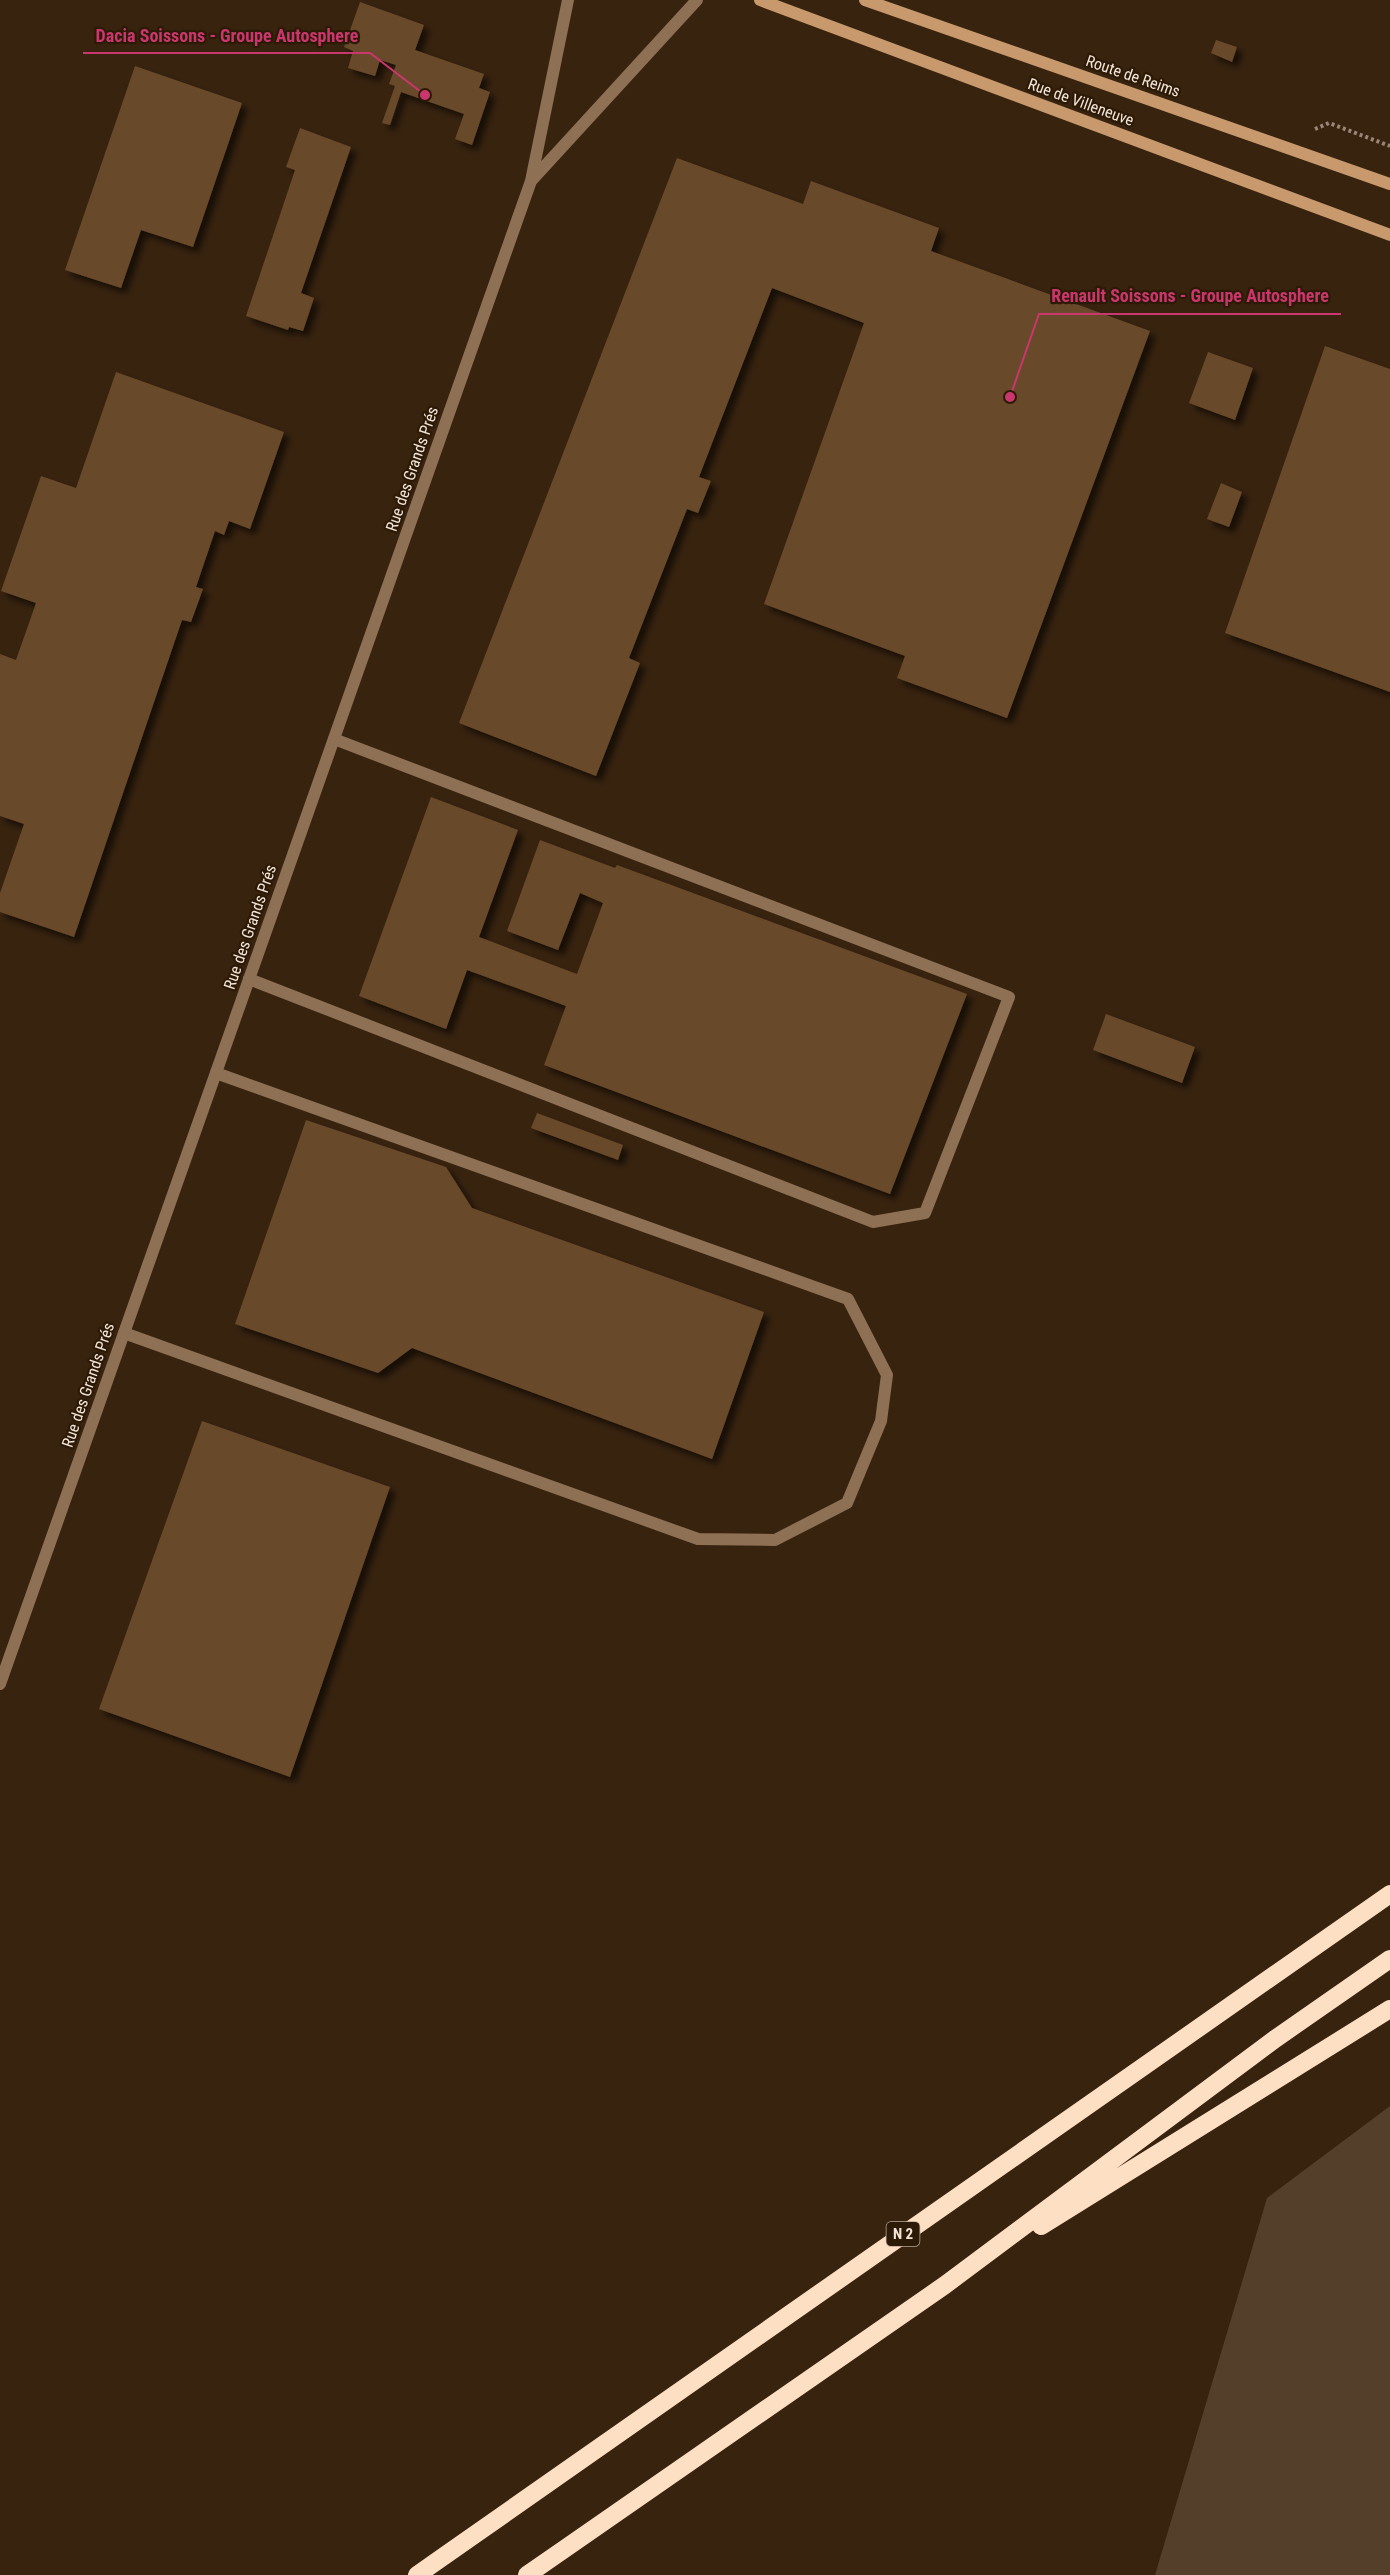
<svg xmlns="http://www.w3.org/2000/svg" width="1390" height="2575" viewBox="0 0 1390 2575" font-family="'Roboto Condensed',sans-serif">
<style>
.green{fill:#543f2b}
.building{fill:#68492a;filter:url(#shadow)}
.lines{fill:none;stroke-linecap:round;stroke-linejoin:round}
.path{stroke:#988676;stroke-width:4;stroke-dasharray:3 3;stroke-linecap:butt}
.lane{stroke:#8e7055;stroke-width:12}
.street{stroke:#8e7055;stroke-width:12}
.secondary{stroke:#c8996c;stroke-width:12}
.highway{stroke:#fddfc4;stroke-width:18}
.labels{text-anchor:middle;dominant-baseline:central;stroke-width:4.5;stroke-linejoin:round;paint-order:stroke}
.shield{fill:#2d1a06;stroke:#b7a799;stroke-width:1.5}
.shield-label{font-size:15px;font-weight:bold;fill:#f2e4d8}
.street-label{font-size:16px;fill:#f2e4d8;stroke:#2d1a06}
.leader{fill:none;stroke:#c9376e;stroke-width:2}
.callout-dot{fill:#c9376e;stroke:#2d1a06;stroke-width:2}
.callout-label{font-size:18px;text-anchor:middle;font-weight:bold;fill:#c9376e;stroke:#2d1a06;stroke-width:4.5;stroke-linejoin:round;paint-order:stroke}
</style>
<defs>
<filter id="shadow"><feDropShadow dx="5.5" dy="5.5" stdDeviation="3" flood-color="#0009"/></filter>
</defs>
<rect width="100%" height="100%" fill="#38230f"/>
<path class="green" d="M1390 2106V2575H1155L1267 2198Z"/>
<path class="building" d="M360 2 424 25 415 50 484 74 479 88 490 92 472 145 455 139 464 114 401 92 390 125 382 123 395 86 389 84 396 65 380 60 375 76 348 68 353 51 344 47Z
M1216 40 1237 47 1232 62 1211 53Z
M135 66 242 103 193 247 141 230 121 288 65 270Z
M300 128 351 147 301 293 314 298 303 331 289 327 288 330 246 316 295 170 286 167Z
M677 158 803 204 811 181 939 228 931 251 1150 331 1007 718 897 678 905 656 764 604 864 323 772 288 699 477 711 481 698 513 687 509 629 658 640 663 596 776 459 723Z
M1325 346 1390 369V692L1225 633Z
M1208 352 1253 368 1235 420 1189 403Z
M116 372 284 432 250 529 229 521 224 535 215 531 196 587 203 589 191 622 182 620 74 937 0 912V893L24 824 0 816V654L16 660 36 603 1 591 41 476 76 488Z
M1221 483 1242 492 1229 527 1207 519Z
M431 797 518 830 479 937 577 974 603 903 580 893 558 950 507 931 540 840 615 868 617 865 967 994 890 1194 544 1065 566 1006 467 970 446 1029 359 996Z
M1106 1014 1195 1047 1182 1083 1093 1050Z
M537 1113 623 1145 618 1160 531 1128Z
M306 1120 446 1167 472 1208 764 1312 712 1459 412 1348 378 1373 235 1324Z
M202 1421 390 1487 290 1777 99 1709Z"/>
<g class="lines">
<path class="path" d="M1315 129 1329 123 1390 146"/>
<path class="lane" d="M249 979 873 1222 925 1213 1009 997 334 739
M124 1333 698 1539 775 1540 847 1503 881 1421 887 1375 848 1299 216 1073"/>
<path class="street" d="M532 180 697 0
M0 1684 531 181 568 0"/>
<path class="secondary" d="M760 0 1390 235
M865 0 1390 184"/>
<path class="highway" d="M1041 2226 1390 2009
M417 2575 1390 1894
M527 2575 945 2285 1275 2039 1390 1959"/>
</g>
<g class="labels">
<rect class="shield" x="886.5" y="2222" width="33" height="24" rx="4.5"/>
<g class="shield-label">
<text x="903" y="2234">N 2</text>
</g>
<g class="street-label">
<text transform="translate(1133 76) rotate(19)">Route de Reims</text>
<text transform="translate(1081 102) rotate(20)">Rue de Villeneuve</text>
<text transform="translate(412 469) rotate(-71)">Rue des Grands Prés</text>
<text transform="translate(250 927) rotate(-71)">Rue des Grands Prés</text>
<text transform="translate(88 1385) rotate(-71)">Rue des Grands Prés</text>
</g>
</g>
<path class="leader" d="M425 95L370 53H83M1010 397L1039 314H1341"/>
<g class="callout-dot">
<circle cx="425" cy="95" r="6"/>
<circle cx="1010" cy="397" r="6"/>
</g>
<g class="callout-label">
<text x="227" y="42">Dacia Soissons - Groupe Autosphere</text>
<text x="1190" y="302">Renault Soissons - Groupe Autosphere</text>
</g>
</svg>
